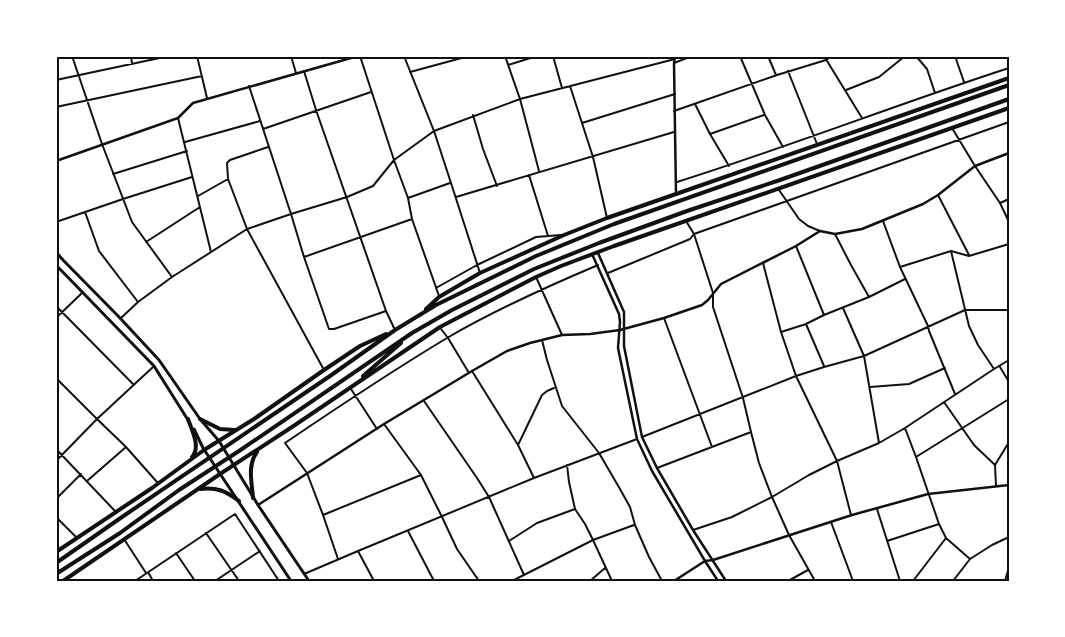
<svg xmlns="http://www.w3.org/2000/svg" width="1065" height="637" viewBox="0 0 1065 637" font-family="Helvetica,sans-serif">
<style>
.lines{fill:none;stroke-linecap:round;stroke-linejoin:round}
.minor{stroke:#111;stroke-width:2}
.tertiary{stroke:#111;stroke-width:2.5}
.primary{stroke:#111;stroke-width:3}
.trunk{stroke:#111;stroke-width:4}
.neatline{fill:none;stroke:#111;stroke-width:2}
</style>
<rect width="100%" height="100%" fill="#fff"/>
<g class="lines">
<path class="minor" d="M72 56 102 144 132 222 172 277
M131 56 132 64
M197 56 207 98
M291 56 296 73
M360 56 394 160 408 198 412 219 439 296
M404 56 434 131 451 183 480 273
M505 56 520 99 539 171
M553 56 562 88
M740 56 765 115 783 147
M768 56 776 75
M824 56 862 118
M916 56 927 69 935 93
M955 56 964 82
M674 63 692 56
M508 65 537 56
M304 71 316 110 386 311 395 330
M788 71 817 144
M410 72 469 56
M56 80 169 56
M249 86 291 214 304 257 329 329H334L386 311
M570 86 593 157 607 218
M846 90 879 77 905 56
M695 104 710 134 729 166
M56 107 202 76
M674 111 777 75 826 60 832 56
M473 115 483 149 497 186
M178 118 211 252
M582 123 675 94
M952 128 975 166 1000 203 1009 222
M263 129 371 92
M710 134 764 115
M185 142 260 121
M113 174 187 151
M529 175 548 236
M228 179 247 229 324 370
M677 182C788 147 898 104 1009 68
M779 190 799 219 808 226 820 231
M938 195 969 255
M198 196 228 179 227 163 230 160 268 147
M456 197 674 132
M408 198 450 183
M1000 203 1009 199
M85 212 99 251 138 302
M686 221 694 234 713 293V307L743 398 751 432 759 463 772 497 789 535 815 581
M883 221 900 267 928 326 929 331 955 394
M56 222 123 199 192 177
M835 234 851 265 869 297
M146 242 200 207
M796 246 824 315
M951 251 969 326 978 345 994 369
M304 257 412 219
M763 263 781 332 796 376 837 461 851 515
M900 267 951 251 969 256 1009 244
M608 273 690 239 694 234 1009 122
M536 277 562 335
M436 288 477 265 536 237 561 235
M56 306 133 384
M843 308 864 356 879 443
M56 318 83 292
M121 318 138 302 172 277 247 229 291 214 347 197 373 186 394 160 434 131 520 99 675 59
M664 318 712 447
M806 324 824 366
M441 329 448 338 469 373
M781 332 806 324 824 315 869 297 905 279
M542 340 547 360 562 406 599 453 620 489 630 507 635 525 649 557 662 581
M1000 367 1009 382
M472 371 518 445 534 478
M56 378 97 419 126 447 157 482
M870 387 909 384 945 368
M351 389 377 429
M424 401 477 478 489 497 524 575
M944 402 974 445 995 465
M384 424 421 475 442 517 457 549 479 581
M905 428 916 457 939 524 946 538 970 559
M642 437 796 376 824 367 864 356 965 310H1009
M518 445 542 395 547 391 554 388
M56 449 115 511
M916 457 1009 399
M56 461 97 419 153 367
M567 465 569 482 575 509 585 524 593 540 612 581
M657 468 751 432
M87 481 126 447
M996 486 995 465 1009 442
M56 499 81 474
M877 509 900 581
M323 515 421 475
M56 517 76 537
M831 522 853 581
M693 530 732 517 772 497 809 475 837 461 879 443 905 428 994 369 1009 360
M408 531 434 581
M206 533 239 581
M124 539 146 573
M509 541 537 523 575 509
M887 541 939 524
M358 551 374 581
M176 553 195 581
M338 559 323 515 307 473 285 443C338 407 392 371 447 338 495 310 546 287 598 265
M148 572 153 581
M304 574 358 551 534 478 637 439
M135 581 235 514 279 581
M215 581 260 551
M512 581 593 540 634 525
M590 581 605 568
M788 581 808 570
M913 581 946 538
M953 581 970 559 992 545 1009 537
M1005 581 1009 567"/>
<path class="tertiary" d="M675 56 674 63 676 194
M56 161 178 118 193 103 358 56
M598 253 624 312V346L642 437 657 468 693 530 726 581
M592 254 619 314 620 322 618 348 637 439 652 471 705 561 718 581
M258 505 384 424 472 371 507 351 530 343 562 335 590 334 620 330 664 318 702 305 708 300 721 284 796 246 820 231 835 234 862 229 923 204 938 195 975 166 1009 153
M674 581 705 561 713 560 852 515 928 494 1009 485"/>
<path class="primary" d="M56 252 63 260 120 318 159 360 200 419 219 441 258 505 309 581
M56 265 154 366 188 420
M194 429 203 448 291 581"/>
<path class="trunk" d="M426 309 439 297 480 273 564 235 607 218 676 194 1009 78
M363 376 401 343
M188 419C192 431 201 447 192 457
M200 419 220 429 235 430
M200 489C217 487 226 491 239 501
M253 498C252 483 247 465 257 452
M56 552 152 488 204 450 254 419 324 370 360 346 386 334
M56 563 122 517 330 376 395 330 436 305 536 256 614 224 1009 85
M56 574 120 533 179 490 242 449 412 333 452 310 534 269 599 243 687 211 780 180 1009 99
M63 581 220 474 295 425 440 327 536 277 561 266 614 246 1009 108"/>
</g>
<rect width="1065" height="637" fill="none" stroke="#ffffff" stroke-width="115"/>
<rect x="58" y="58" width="950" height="522" class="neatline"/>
</svg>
